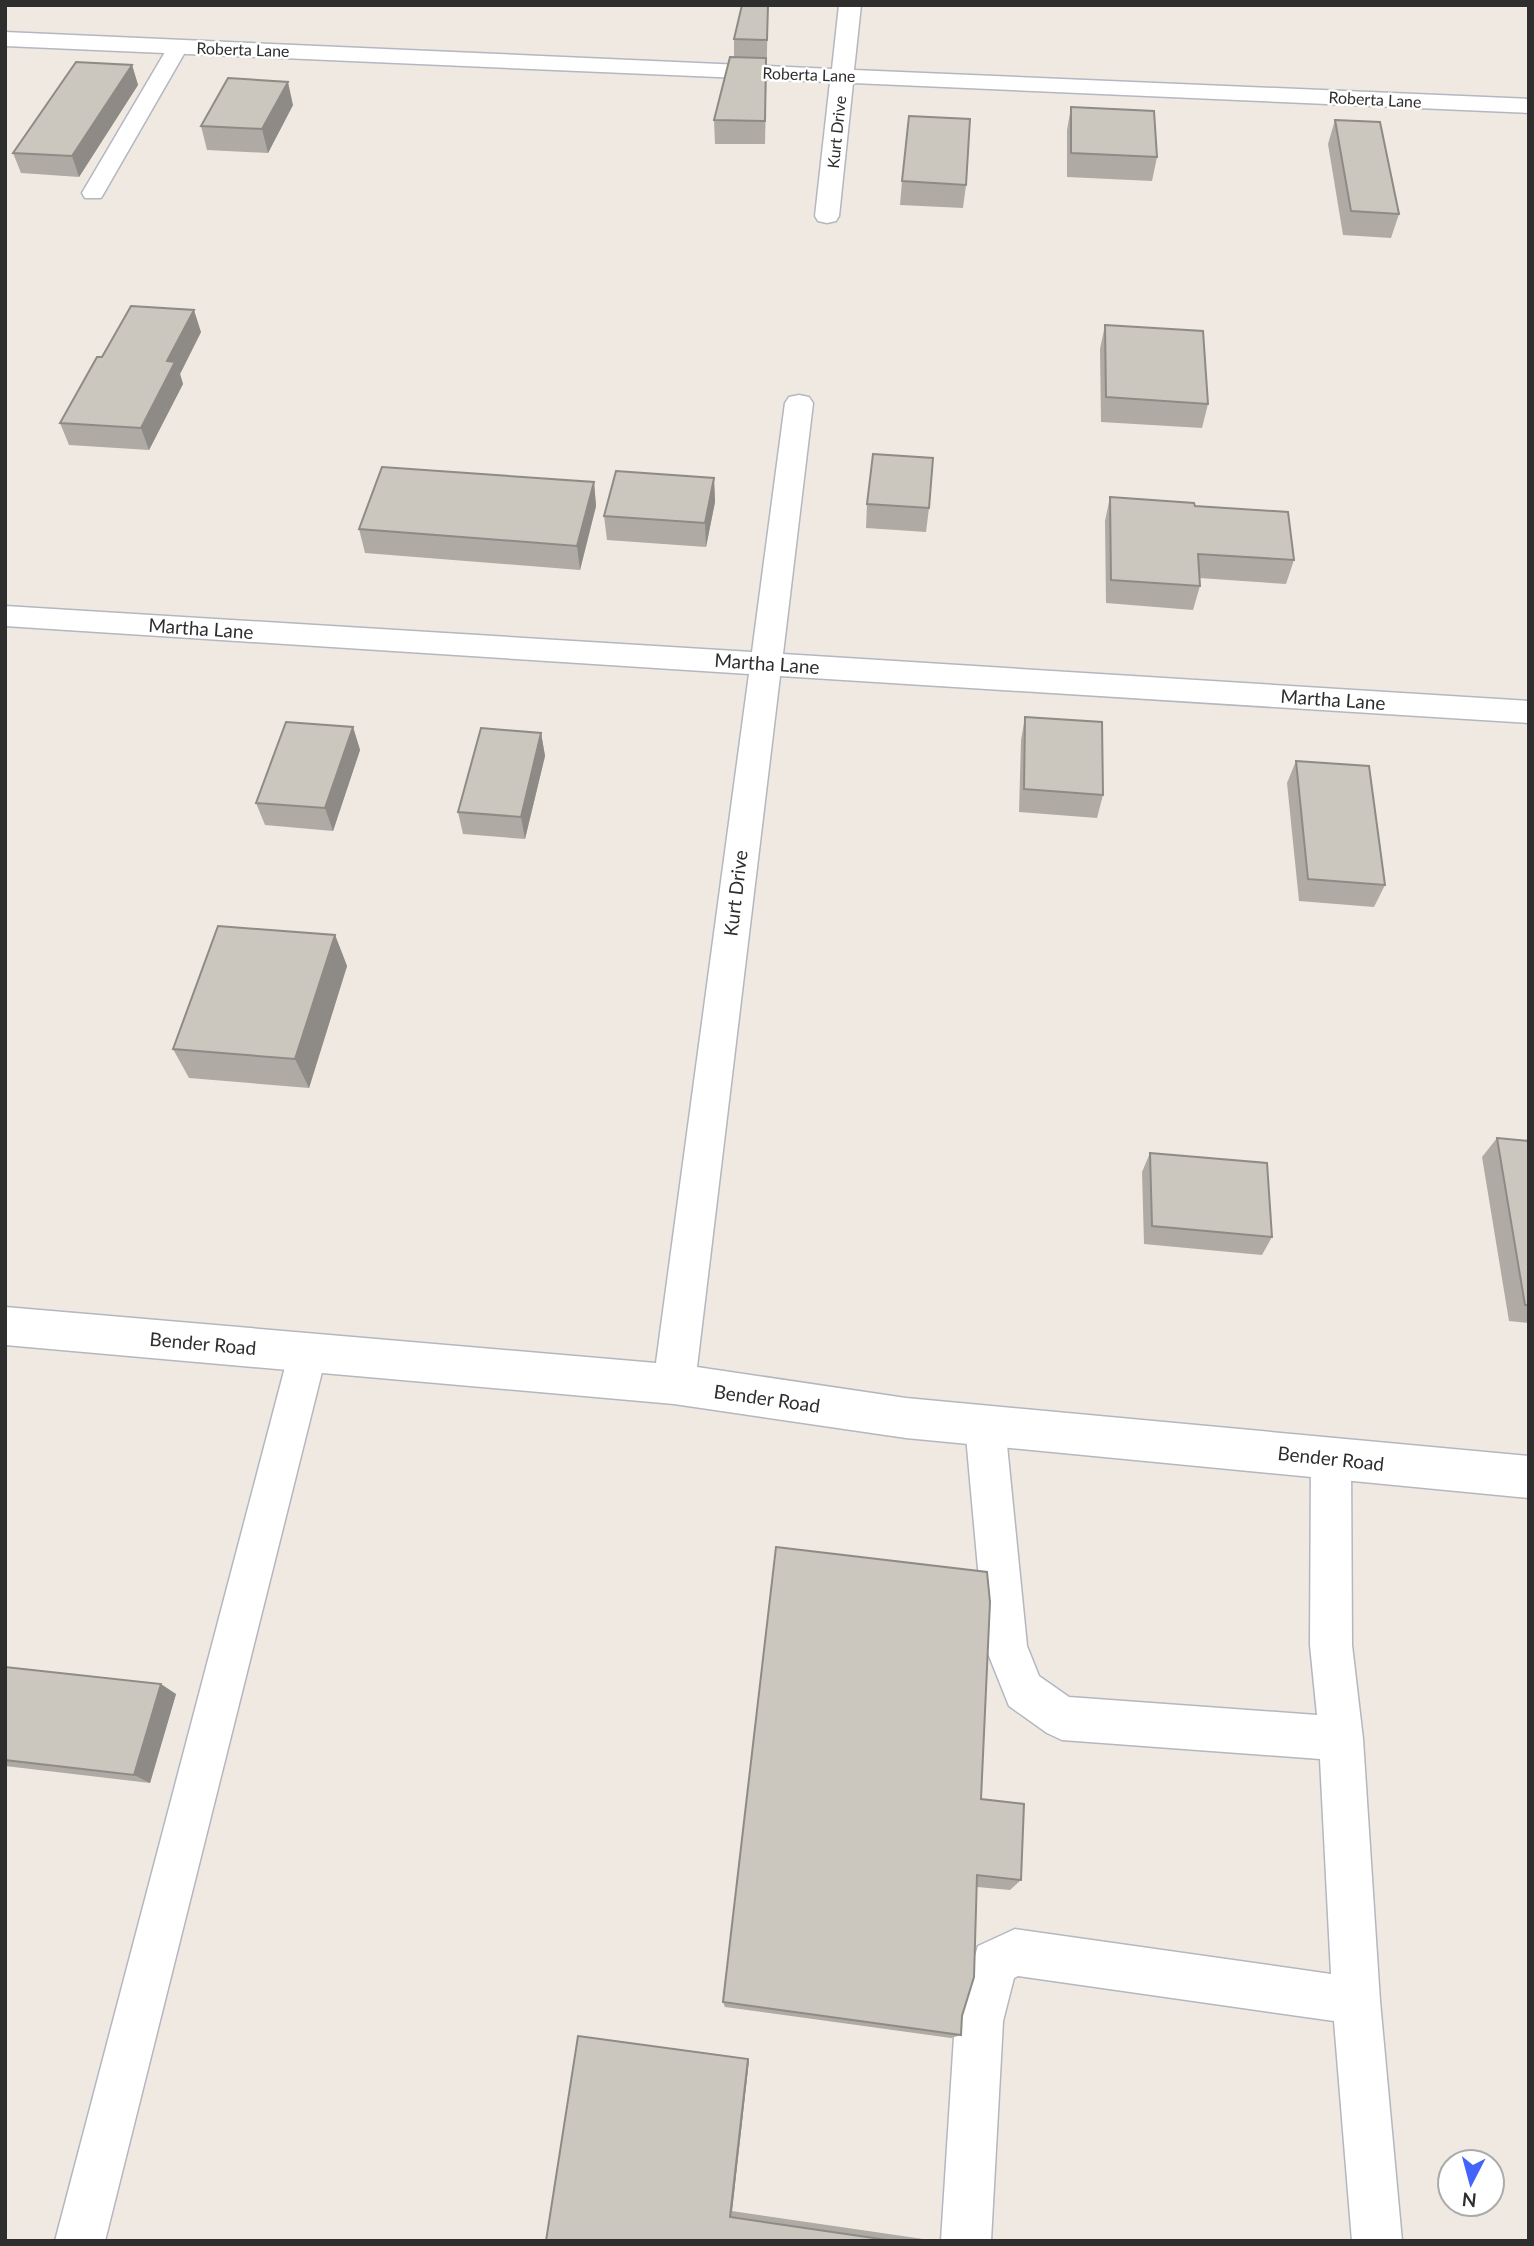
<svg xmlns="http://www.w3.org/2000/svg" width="1534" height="2246" viewBox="0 0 1534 2246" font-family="Lato,sans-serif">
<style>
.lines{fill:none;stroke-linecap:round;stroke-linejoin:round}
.lane-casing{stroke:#b4b7c1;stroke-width:3}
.street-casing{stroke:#b4b7c1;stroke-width:3}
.lane{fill:#fff;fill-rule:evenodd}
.street{fill:#fff;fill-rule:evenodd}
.wall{fill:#afaba4}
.shaded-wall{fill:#8e8b86}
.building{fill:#cbc7bf;stroke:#8e8b86;stroke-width:2}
.labels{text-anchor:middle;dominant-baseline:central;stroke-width:5;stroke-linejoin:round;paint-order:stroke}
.far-street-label{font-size:16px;fill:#2e2e2e;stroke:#fff}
.street-label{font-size:19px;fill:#2e2e2e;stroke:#fff}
</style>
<rect width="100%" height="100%" fill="#efe9e1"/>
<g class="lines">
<defs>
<path id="lane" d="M178 41 185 43 188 47 104 193 101 198H85L82 193 168 47 171 43Z
M308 1334 322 1339 327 1352 105 2241H55L289 1352 294 1339Z
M985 1406 999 1412 1005 1425 1027 1646 1039 1676 1069 1697 1317 1715 1310 1645 1311 1457 1317 1444 1331 1438 1345 1444 1351 1457 1352 1645 1363 1739 1380 2001 1402 2241H1352L1334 2021 1018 1976 1014 1978 1003 2021 991 2241H941L955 2021 978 1946 1015 1929 1331 1974 1320 1759 1062 1740 1047 1733 1009 1706 985 1646 965 1425 971 1412Z"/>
<path id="street" d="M839 5H861L854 70 1529 99V113L853 83 839 216 836 221 827 223 818 221 815 216 830 82 5 46V32L832 69Z
M799 395 809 397 813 403 783 654 1529 701V723L780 676 697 1367 906 1398 1529 1456V1498L906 1438 674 1404 5 1345V1307L656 1363 749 674 5 626V606L752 652 785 403 789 397Z"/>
</defs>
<use href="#lane" class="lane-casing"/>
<use href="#street" class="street-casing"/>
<use href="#lane" class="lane"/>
<use href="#street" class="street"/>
</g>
<path class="wall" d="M768 5 765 144H715L714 120 734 57V39Z
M132 65 138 85 79 177 21 173 13 153Z
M293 105 268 153 207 150 201 126Z
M1071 107 1157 157 1152 181 1067 177V130Z
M1335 120 1399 214 1391 238 1343 235 1328 144Z
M902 181 966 185 963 208 900 205Z
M1105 325 1208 404 1202 428 1101 422 1100 349Z
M201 332 180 374 183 384 149 450 69 445 60 423 102 357Z
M714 478 715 502 706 547 607 540 604 516Z
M594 482 596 506 580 570 365 553 359 529Z
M1110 497 1195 506 1294 560 1286 584 1199 578 1200 586 1193 610 1106 603 1105 521Z
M867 504 929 508 926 532 866 528Z
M1025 717 1103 795 1097 818 1019 812 1021 740Z
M353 727 360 750 333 831 265 825 256 803Z
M541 733 545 756 525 839 463 834 458 812Z
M1296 761 1385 885 1374 907 1299 901 1287 783Z
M335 935 347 966 309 1088 189 1078 173 1049Z
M1497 1138 1529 1141V1323L1509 1321 1482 1157Z
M1150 1153 1272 1237 1262 1255 1144 1244 1142 1172Z
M5 1667 176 1694 150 1783 5 1766Z
M981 1799 1021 1880 1010 1890 977 1887 962 2016 961 2035 951 2038 725 2007 723 2002Z
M749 2060 732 2211 923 2239 924 2241H546Z"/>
<path class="shaded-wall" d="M132 65 138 85 79 177 72 156Z
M288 82 293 105 268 153 262 129Z
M194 310 201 332 180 374 183 384 149 450 141 428 167 361Z
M714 478 715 502 706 547 705 523Z
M594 482 596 506 580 570 577 546Z
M353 727 360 750 333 831 325 808Z
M541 733 545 756 525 839 521 817Z
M335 935 347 966 309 1088 295 1059Z
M161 1684 176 1694 150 1783 134 1775Z
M748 2059 749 2060 732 2211 730 2217Z"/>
<path class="building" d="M742 5H768L767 40 734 39Z
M730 57 766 58 765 121 714 120Z
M76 62 132 65 72 156 13 153Z
M228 78 288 82 262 129 201 126Z
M1071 107 1154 111 1157 157 1071 153Z
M909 116 970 119 966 185 902 181Z
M1335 120 1380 122 1399 214 1351 211Z
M131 306 194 310 167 361 175 362 141 428 60 423 97 357H102Z
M1105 325 1203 331 1208 404 1106 397Z
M873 454 933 458 929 508 867 504Z
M382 467 594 482 577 546 359 529Z
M616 471 714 478 705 523 604 516Z
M1110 497 1194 503 1195 506 1288 512 1294 560 1198 554 1200 586 1111 580Z
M1025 717 1102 722 1103 795 1024 789Z
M286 722 353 727 325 808 256 803Z
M481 728 541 733 521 817 458 812Z
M1296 761 1369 766 1385 885 1308 879Z
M218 926 335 935 295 1059 173 1049Z
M1497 1138 1529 1141V1305H1525Z
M1150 1153 1267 1163 1272 1237 1152 1226Z
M776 1547 987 1572 990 1602 981 1799 1024 1804 1021 1880 977 1875 974 1977 962 2016 961 2035 723 2002Z
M5 1667 161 1684 134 1775 5 1760Z
M578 2036 748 2059 730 2217 894 2241H546Z"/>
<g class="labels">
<g class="far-street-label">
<text transform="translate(243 49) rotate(2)">Roberta Lane</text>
<text transform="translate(809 74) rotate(2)">Roberta Lane</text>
<text transform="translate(1375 99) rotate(3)">Roberta Lane</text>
<text transform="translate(836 132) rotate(-84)">Kurt Drive</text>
</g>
<g class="street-label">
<text transform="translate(201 628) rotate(4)">Martha Lane</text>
<text transform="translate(767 663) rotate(4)">Martha Lane</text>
<text transform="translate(1333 699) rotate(4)">Martha Lane</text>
<text transform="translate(735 893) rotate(-83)">Kurt Drive</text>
<text transform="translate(203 1343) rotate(5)">Bender Road</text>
<text transform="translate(767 1398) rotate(8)">Bender Road</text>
<text transform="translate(1331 1458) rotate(6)">Bender Road</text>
</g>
</g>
<rect width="1534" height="2246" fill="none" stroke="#2e2e2e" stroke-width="14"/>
<g transform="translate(1471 2183) rotate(186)"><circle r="33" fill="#ffffff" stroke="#ababab" stroke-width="2"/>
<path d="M0-5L12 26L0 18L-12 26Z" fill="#4264fb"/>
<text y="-10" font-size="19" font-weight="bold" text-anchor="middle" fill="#2e2e2e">N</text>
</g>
</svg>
